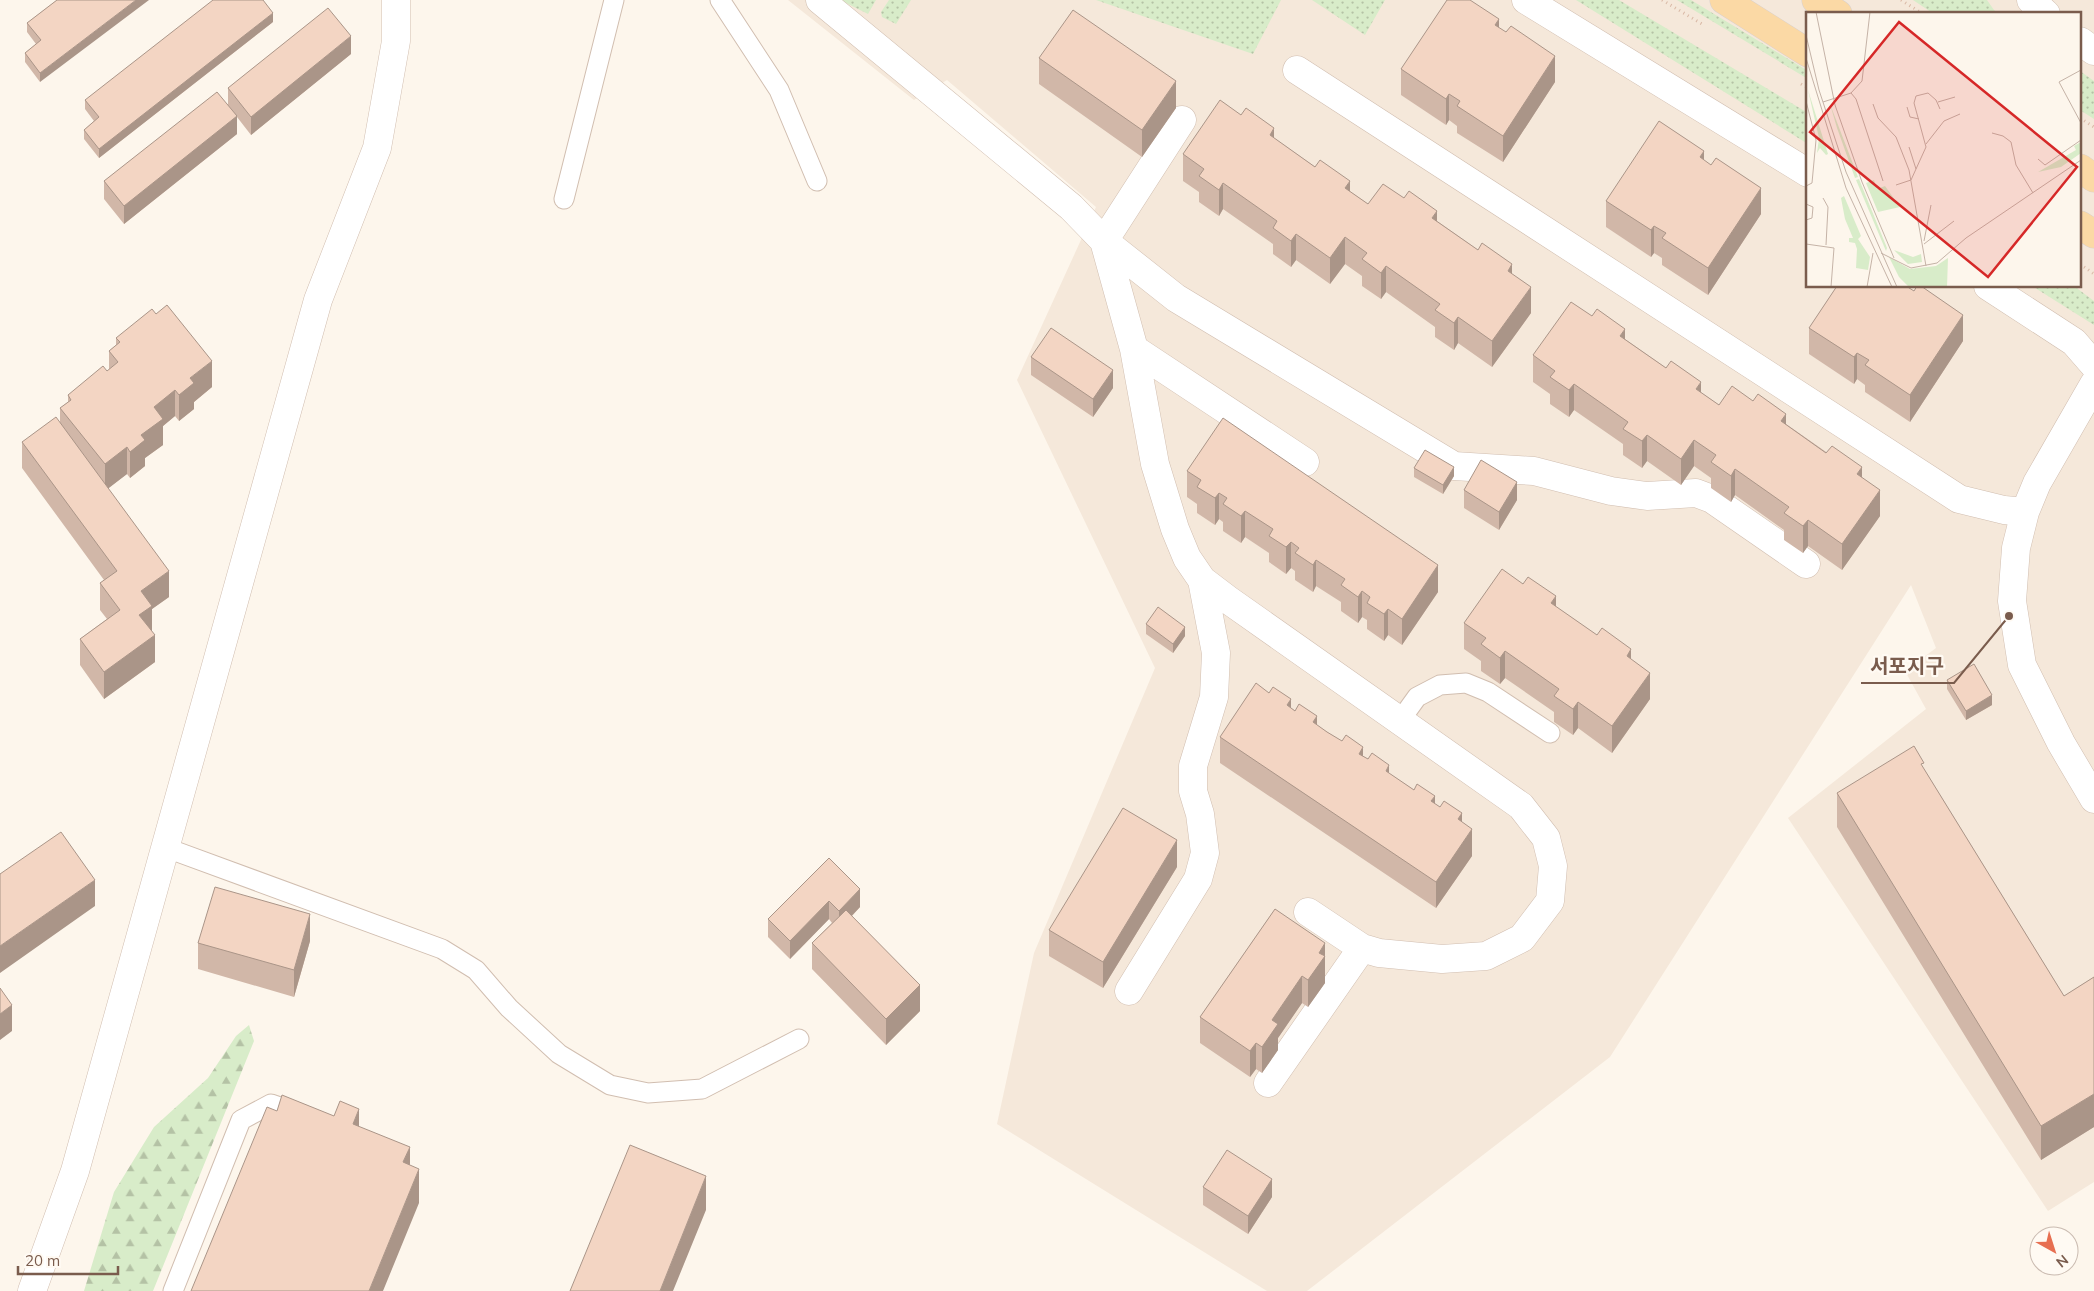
<svg xmlns="http://www.w3.org/2000/svg" width="2094" height="1291" viewBox="0 0 2094 1291" font-family="Mulish,'Noto Sans KR',sans-serif">
<style>
.residential{fill:#f5e8da;fill-rule:evenodd}
.grass{fill:url(#grass-dots)}
.forest{fill:url(#forest-firs)}
.lines{fill:none;stroke-linecap:round;stroke-linejoin:round}
.service-casing{stroke:#d1beb0;stroke-width:21}
.minor-casing{stroke:#d1beb0;stroke-width:29}
.primary-casing{stroke:#dad1cd;stroke-width:29}
.path{stroke:#d9b8a5;stroke-width:3;stroke-dasharray:1 4;stroke-linecap:butt}
.service{stroke:#fff;stroke-width:19}
.minor{stroke:#fff;stroke-width:28}
.primary{stroke:#fbd9a5;stroke-width:28}
.wall{fill:#d1b7a8}
.shaded-wall{fill:#aa9588}
.building{fill:#f3d5c3;stroke:#aa9588}
.inset-road{fill:none;stroke:#c5b3a7;stroke-width:1}
.view{fill:#d62828;fill-opacity:0.15;stroke:#d62828;stroke-width:2.5}
.inset-edge{fill:none;stroke:#7a5c4d;stroke-width:2.5}
.leader{fill:none;stroke:#7a5c4d;stroke-width:2}
.callout-dot{fill:#7a5c4d;stroke:#fffaf3;stroke-width:2}
.callout-label{font-size:20px;text-anchor:middle;font-weight:bold;fill:#7a5c4d;stroke:#fffaf3;stroke-width:4.5;stroke-linejoin:round;paint-order:stroke}
</style>
<defs>
<pattern id="grass-dots" width="8" height="8" patternUnits="userSpaceOnUse" patternTransform="scale(1.25)"><rect width="8" height="8" fill="#d8ecc9"/><path d="M2 2h.1M6 6h.1" fill="none" stroke="#b4c2a5" stroke-width="1.8" stroke-linecap="round"/></pattern>
<pattern id="forest-firs" width="22" height="20" patternUnits="userSpaceOnUse" patternTransform="scale(1.25)"><rect width="22" height="20" fill="#d8ecc9"/><path d="M5 1l3.5 6h-7zM16 11l3.5 6h-7z" fill="#b4c2a5"/></pattern>
</defs>
<rect width="100%" height="100%" fill="#fdf6ec"/>
<path class="residential" d="M788 0H2094V1182L2048 1211 1788 818 1926 709 1905 671 1936 648 1911 585 1610 1057 1307 1291H1267L997 1124 1034 953 1155 668 1017 380 1096 207 947 80 914 100ZM1808 14H2080V286H1808Z"/>
<path class="grass" d="M840 0H876L868 14Z
M889 0H911L896 24 882 17 881 12Z
M1096 0H1281L1253 54Z
M1312 0H1385L1365 35Z
M1576 0H1619L1808 113V144Z
M1677 0H1691L1808 71V79Z
M1913 0H1987L1994 10 1999 14H1934Z
M2080 71 2094 81V119L2080 110Z
M2032 286H2074L2094 301V325Z"/>
<path class="forest" d="M249 1025 254 1041 153 1291H84L114 1192 154 1127 208 1078 236 1036Z"/>
<g class="lines">
<defs>
<path id="service" d="M720 0 779 90 817 181
M564 199 614 0
M1399 722 1417 697 1440 685 1466 683 1488 692 1550 733
M164 847 442 949 476 970 509 1008 559 1054 610 1085 648 1093 702 1089 799 1039
M173 1291 241 1120 271 1104 303 1115"/>
<path id="minor" d="M820 0 1071 207 1104 241 1176 298 1454 466 1534 471 1611 491 1647 496 1696 493 1712 499 1806 564
M1526 0 1808 173
M2031 0 2046 14
M2080 41 2094 51
M1297 70 1959 499 2004 510 2025 512
M1182 120 1104 241 1134 349 1155 464 1175 529 1187 558 1202 580 1227 599 1521 806 1546 838 1553 866 1550 901 1522 938 1486 956 1442 959 1379 953 1362 948 1308 912
M1988 286 2074 342 2094 365
M1134 349 1305 462
M2094 384 2037 483 2025 512 2016 548 2012 601 2022 665 2061 743 2094 799
M1129 991 1198 879 1205 853 1200 814 1193 791V766L1214 697 1216 653 1202 580
M1268 1083 1362 948
M32 1291 75 1171 318 300 377 148 396 41V0"/>
<path id="primary" d="M1724 0 1808 53
M1816 0 1838 14
M2080 168 2094 178
M2080 225 2094 234"/>
</defs>
<use href="#service" class="service-casing"/>
<use href="#minor" class="minor-casing"/>
<use href="#primary" class="primary-casing"/>
<path class="path" d="M1662 0 1702 24
M1901 0 1923 14
M1801 84 1808 88
M2080 118 2094 127
M2080 264 2094 274"/>
<use href="#service" class="service"/>
<use href="#minor" class="minor"/>
<use href="#primary" class="primary"/>
</g>
<path class="wall" d="M57 0 40 82 25 62V53L36 44 27 32V23Z
M273 22 99 158 84 139V130L94 121 85 109V100Z
M1499 28 1555 82 1503 162 1457 133V126L1449 120 1446 125 1401 95V69Z
M351 54 251 135 237 117V134L124 224 104 199V181L228 105V88Z
M1039 58 1176 108 1142 157 1039 84Z
M1274 138 1368 204 1437 221 1512 274 1531 313 1492 367 1458 343 1454 350 1435 337V327L1386 292 1381 299 1362 286V276L1345 264 1330 284 1296 260 1291 267 1273 254V244L1223 209 1219 216 1199 202V192L1183 181V154Z
M1704 160 1761 214 1708 295 1662 265V258L1654 253 1651 257 1606 227V201Z
M1907 286 1963 341 1910 422 1865 392V385L1857 379 1854 384 1809 354V328Z
M1592 316 1719 405 1786 424 1862 477 1880 516 1842 570 1808 546 1803 553 1784 540V530L1735 495 1731 502 1711 488V478L1694 466 1681 485 1647 461 1642 468 1623 455V444L1574 410 1569 417 1550 404V394L1533 382V355Z
M116 338 212 387 194 402V409L179 421 175 416 163 426V445L145 458V466L130 478 127 474 108 488 169 597 152 609V632L155 662 104 699 80 665V639L107 619 100 610V583L104 580 22 468V442L60 423V408L68 402V395L109 370V351L116 345Z
M1031 357 1113 388 1093 417 1031 375Z
M1414 468 1454 476 1443 494 1414 477Z
M1187 471 1438 592 1402 645 1388 635 1384 641 1367 629V620L1362 617 1358 623 1341 611V602L1316 586 1313 592 1295 580V571L1291 568 1286 574 1269 562V553L1245 537 1241 543 1223 531V522L1219 519 1215 525 1197 513V504L1187 497Z
M1464 490 1517 500 1499 530 1464 508Z
M1556 607 1631 659 1650 699 1612 753 1578 728 1573 735 1554 722V712L1505 678 1500 684 1481 671V661L1464 649V623Z
M1146 624 1185 636 1173 653 1146 634Z
M1947 680 1992 705 1966 720 1947 689Z
M1291 708 1462 822 1472 856 1436 908 1220 763V737Z
M1924 769 2064 996 2094 977V1127L2041 1160 1837 827V793Z
M829 858 860 907 852 916 920 1011 886 1045 812 969V943L832 923 829 919 790 959 768 937V919Z
M1177 867 1103 988 1049 956V930Z
M1275 909 1325 970V983L1308 1007 1302 1003 1278 1038V1050L1262 1073 1256 1069 1250 1077 1200 1043V1017Z
M310 941 294 997 198 969V943Z
M1203 1187 1272 1197 1248 1234 1203 1205Z"/>
<path class="shaded-wall" d="M136 0H149L40 82V73Z
M273 13V22L99 158V149Z
M1499 19V46L1495 25Z
M351 36V54L251 135V117Z
M1555 56V82L1503 162V136Z
M1176 81V108L1142 157V130Z
M1449 94V120L1446 125V99Z
M237 116V134L124 224V206Z
M1274 128V154L1270 135Z
M1704 151V178L1700 157Z
M1350 181V207L1345 188Z
M1223 183V209L1219 216V190Z
M1761 188V214L1708 295V268Z
M1437 211V237L1432 218Z
M1654 226V253L1651 257V230Z
M1296 234V260L1291 267V241Z
M1345 237V264L1330 284V258Z
M1512 264V290L1508 271Z
M1386 266V292L1381 299V273Z
M1531 287V313L1492 367V341Z
M1963 315V341L1910 422V395Z
M1458 317V343L1454 350V323Z
M1625 329V355L1620 336Z
M1857 353V379L1854 384V357Z
M212 361V387L194 402V409L179 421V395L190 378Z
M1113 370V388L1093 417V399Z
M1701 382V409L1696 389Z
M1574 384V410L1569 417V390Z
M175 390V416L163 426V445L145 458V466L130 478V452L154 407Z
M1786 414V440L1781 421Z
M1647 435V461L1642 468V441Z
M1694 440V466L1681 485V459Z
M127 447V474L105 491V464Z
M1454 467V476L1443 494V485Z
M1862 467V493L1857 474Z
M1735 469V495L1731 502V476Z
M1517 482V500L1499 530V512Z
M1880 490V516L1842 570V544Z
M1219 493V519L1215 525V498Z
M1245 511V537L1241 543V516Z
M1808 520V546L1803 553V526Z
M1291 542V568L1286 574V547Z
M1316 560V586L1313 592V565Z
M1438 565V592L1402 645V619Z
M169 571V597L152 609V632L139 615 141 591Z
M1362 591V617L1358 623V597Z
M1556 596V623L1551 603Z
M1388 609V635L1384 641V614Z
M1185 627V636L1173 653V644Z
M155 635V662L104 699V672Z
M1631 649V676L1627 656Z
M1505 651V678L1500 684V658Z
M1650 673V699L1612 753V726Z
M1992 695V705L1966 720V711Z
M1291 699V725L1287 705Z
M1578 702V728L1573 735V709Z
M1317 716V743L1313 722Z
M1363 747V774L1359 754Z
M1389 765V791L1386 771Z
M1435 796V822L1431 801Z
M1462 813V840L1458 819Z
M1472 829V856L1436 908V882Z
M1177 840V867L1103 988V962Z
M95 880V906L0 973V946Z
M860 889V907L839 929V911Z
M829 901V919L790 959V941Z
M310 914V941L294 997V970Z
M1325 943V983L1308 1007V980L1319 953Z
M1302 976V1003L1278 1038V1050L1262 1073V1047L1272 1020Z
M920 985V1011L886 1045V1019Z
M12 1005V1031L0 1040V1014Z
M1256 1043V1069L1250 1077V1051Z
M2094 1094V1127L2041 1160V1126Z
M359 1109V1143L353 1124Z
M410 1147V1181L403 1162Z
M419 1169V1203L383 1291H369Z
M706 1176V1210L673 1291H660Z
M1272 1179V1197L1248 1234V1216Z"/>
<path class="building" d="M57 0H136L40 73 25 53 41 40 27 23Z
M213 0H263L273 13 99 149 84 130 99 117 85 100Z
M1447 0H1470L1499 19 1495 25 1506 32 1511 26 1555 56 1503 136 1457 106 1460 101 1449 94 1446 99 1401 69Z
M328 8 351 36 251 117 228 88Z
M1073 10 1176 81 1142 130 1039 58Z
M217 92 237 116 124 206 104 181Z
M1220 100 1241 115 1246 108 1274 128 1270 135 1315 167 1320 160 1350 181 1345 188 1368 204 1383 184 1404 198 1409 191 1437 211 1432 218 1478 250 1482 243 1512 264 1508 271 1531 287 1492 341 1458 317 1454 323 1435 310 1440 304 1386 266 1381 273 1362 259 1367 253 1345 237 1330 258 1296 234 1291 241 1273 228 1277 221 1223 183 1219 190 1199 176 1204 169 1183 154Z
M1659 121 1704 151 1700 157 1711 165 1716 158 1761 188 1708 268 1662 238 1666 233 1654 226 1651 230 1606 201Z
M1837 286H1906L1914 291 1917 286H1921L1963 315 1910 395 1865 365 1869 360 1857 353 1854 357 1809 328Z
M1571 302 1592 316 1597 309 1625 329 1620 336 1666 368 1671 361 1701 382 1696 389 1719 405 1732 386 1753 401 1758 394 1786 414 1781 421 1826 453 1832 446 1862 467 1857 474 1880 490 1842 544 1808 520 1803 526 1784 513 1789 507 1735 469 1731 476 1711 462 1716 455 1694 440 1681 459 1647 435 1642 441 1623 429 1628 422 1574 384 1569 390 1550 377 1555 371 1533 355Z
M167 305 212 361 190 378 194 383 179 395 175 390 154 407 163 419 141 435 145 440 130 452 127 447 105 464 60 408 71 400 68 395 103 366 107 371 118 362 109 351 120 342 116 338 152 309 156 314Z
M1051 328 1113 370 1093 399 1031 357Z
M56 417 169 571 141 591 152 606 139 615 155 635 104 672 80 639 120 610 100 583 117 571 22 442Z
M1223 418 1438 565 1402 619 1388 609 1384 614 1367 603 1370 597 1362 591 1358 597 1341 585 1345 579 1316 560 1313 565 1295 553 1299 548 1291 542 1286 547 1269 536 1273 529 1245 511 1241 516 1223 504 1227 498 1219 493 1215 498 1197 487 1201 480 1187 471Z
M1425 450 1454 467 1443 485 1414 468Z
M1481 460 1517 482 1499 512 1464 490Z
M1502 569 1523 584 1528 577 1556 596 1551 603 1597 635 1602 628 1631 649 1627 656 1650 673 1612 726 1578 702 1573 709 1554 696 1559 689 1505 651 1500 658 1481 644 1486 638 1464 623Z
M1158 607 1185 627 1173 644 1146 624Z
M1974 664 1992 695 1966 711 1947 680Z
M1256 683 1269 693 1273 687 1291 699 1287 705 1295 711 1299 704 1317 716 1313 722 1327 732 1342 741 1346 735 1363 747 1359 754 1368 759 1372 753 1389 765 1386 771 1414 790 1417 784 1435 796 1431 801 1440 807 1444 801 1462 813 1458 819 1472 829 1436 882 1220 737Z
M1914 746 1924 763 1921 764 2064 996 2094 977V1094L2041 1126 1837 793Z
M1123 808 1177 840 1103 962 1049 930Z
M61 832 95 880 0 946V874Z
M829 858 860 889 839 911 829 901 790 941 768 919Z
M215 887 310 914 294 970 198 943Z
M1275 909 1325 943 1319 953 1325 956 1308 980 1302 976 1272 1020 1278 1024 1262 1047 1256 1043 1250 1051 1200 1017Z
M846 910 920 985 886 1019 812 943Z
M0 988 12 1005 0 1014Z
M282 1095 334 1116 340 1101 359 1109 353 1124 410 1147 403 1162 419 1169 369 1291H191L267 1107 277 1111Z
M630 1145 706 1176 660 1291H570Z
M1227 1150 1272 1179 1248 1216 1203 1187Z"/>
<g transform="translate(1806 12)">
<rect width="275" height="275" fill="#fdf6ec"/>
<path d="M2 78 22 142 20 143 14 136 11 141 13 126ZM24 92 52 165 49 166 31 116ZM53 167 81 236 80 239 50 168ZM68 168 71 177 79 174 94 195 72 200 60 171ZM38 184 55 224 52 227 64 245 62 258 50 256 51 237 49 231 43 230V226H47L39 207 35 186ZM88 238 107 245 115 242 116 250 102 252ZM83 245 104 257 130 254 142 246 141 275H103L93 265Z" fill="#d8ecc9"/>
<path d="M275 130V141L255 155 232 160 270 138 268 134Z" fill="#d8ecc9"/>
<path class="inset-road" d="M10 0 29 93 56 170 88 246M0 23 13 78 40 160 91 275M0 46 40 176 86 275M275 58 253 70 275 111M45 81 50 87 77 169M0 89 10 128 6 171 0 174M17 90 45 81 56 69 64 0M132 90 149 85M67 92 72 106 90 125 103 158 120 254M101 95 104 105 113 107M186 121 197 124 205 130 210 153 227 181M120 132 138 109 154 102M103 135 110 157M232 147 239 153 275 128M90 173 105 168 120 135 108 91 110 84 122 81 130 88 134 97M17 186 22 195 20 233M0 192 7 195 6 206 0 208M118 229 125 193M0 232 28 236 25 275M118 232 148 209M75 241 105 256 131 251 160 226 275 148M61 275 67 241"/>
<path class="view" d="M93 10 271 155 182 265 4 120Z"/>
<rect width="275" height="275" class="inset-edge"/>
</g>
<path class="leader" d="M2009 616L1954 683H1861"/>
<circle class="callout-dot" cx="2009" cy="616" r="5"/>
<g class="callout-label">
<text x="1907" y="673">서포지구</text>
</g>
<g transform="translate(2054 1251) rotate(141)"><circle r="24" fill="#fffaf3" stroke="#cabbb1"/>
<path d="M0-4L9 19L0 12L-9 19Z" fill="#e76f51"/>
<text y="-8" font-size="14" font-weight="bold" text-anchor="middle" fill="#7a5c4d">N</text>
</g>
<path d="M18 1266v8h100v-8" fill="none" stroke="#7a5c4d" stroke-width="2.5"/>
<text x="25" y="1266" font-size="15" fill="#7a5c4d" stroke="#fffaf3" stroke-width="4" paint-order="stroke">20 m</text>
</svg>
